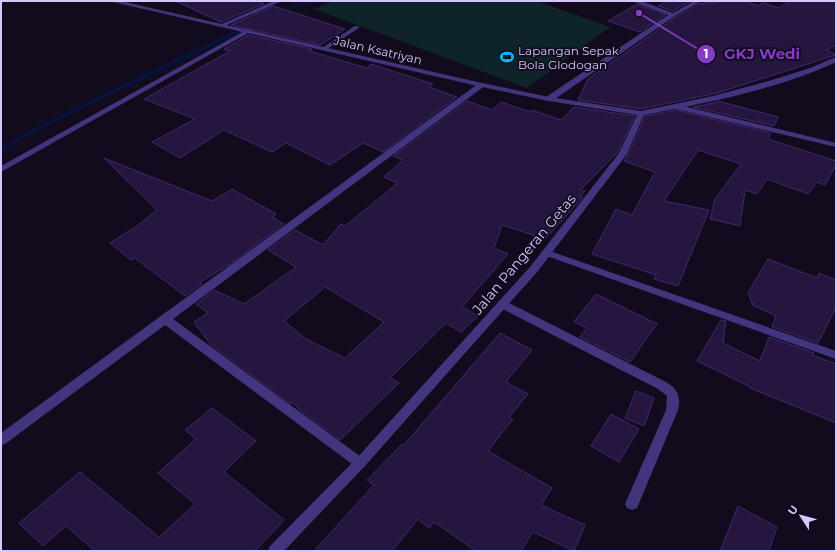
<svg xmlns="http://www.w3.org/2000/svg" width="837" height="552" viewBox="0 0 837 552" font-family="Montserrat,sans-serif">
<style>
.green{fill:#0e2428}
.lines{fill:none;stroke-linecap:round;stroke-linejoin:round}
.stream{fill:#07123a;fill-rule:evenodd}
.building{fill:#25163f;stroke:#40286c;fill-rule:evenodd}
.service{fill:#43347e;fill-rule:evenodd}
.minor{fill:#43347e;fill-rule:evenodd}
.tertiary{fill:#43347e;fill-rule:evenodd}
.labels{text-anchor:middle;dominant-baseline:central;stroke-width:3.5;stroke-linejoin:round;paint-order:stroke}
.far-street-label{font-size:12px;fill:#d7c7ff;stroke:#110b1d}
.far-poi-label{font-size:12px;fill:#d7c7ff;stroke:#110b1d;text-anchor:start}
.street-label{font-size:14px;fill:#d7c7ff;stroke:#110b1d}
.leader{fill:none;stroke:#843cc5;stroke-width:1.5}
.callout-dot{fill:#843cc5;stroke:#110b1d;stroke-width:1.5}
.mark-label{font-size:12px;text-anchor:middle;font-weight:bold;fill:#fff}
.callout-label{font-size:15px;text-anchor:middle;font-weight:bold;fill:#843cc5;stroke:#110b1d;stroke-width:3.5;stroke-linejoin:round;paint-order:stroke}
</style>
<rect width="100%" height="100%" fill="#110b1d"/>
<path class="green" d="M333 1H536L610 27 527 88 314 9Z"/>
<g class="lines">
<path class="stream" d="M305 1H311L279 15 274 14Z
M254 23 259 24 44 127 1 152V147L40 125 219 38Z"/>
</g>
<path class="building" d="M175 1H256L264 4 221 22Z
M668 1H691L673 11 658 6Z
M718 1H745L758 6 763 3 779 8 789 1H836V45L827 50 836 55 717 93 641 109 578 100 588 79 649 36 676 17 700 3 703 4 709 2 713 3Z
M637 4 665 15 640 32 608 21Z
M273 6 345 29 320 45 231 25Z
M248 35 312 49 309 51 367 68 371 64 433 84 429 87 457 97 383 152 363 143 330 165 286 143 272 152 224 130 180 158 152 142 195 119 144 99 230 51 224 49Z
M467 101 492 110 501 102 530 112 532 110 561 120 574 107 635 116 618 152 580 190 585 191 580 196 583 197 545 239 502 225 494 248 508 254 462 307 478 316 461 332 446 323 390 378 399 383 340 440 301 411 292 402 291 404 211 345 194 322 208 313 196 304 214 290 244 304 296 267 268 250 295 230 323 245 341 224 345 226 398 183 384 177 403 160 393 156ZM325 287 384 322 345 358 306 339 284 321Z
M718 102V101L778 117 774 126 693 107Z
M676 110 771 133 768 139 836 161V165L825 185 817 182 808 194 767 179 757 194 745 190 740 226 710 219 715 199 741 164 698 150 664 201 709 210 678 286 654 279 656 275 592 254 616 209 632 215 655 172 624 161 628 155 645 116Z
M104 158 212 201 232 189 276 214 272 217 284 224 230 264 199 283 202 284 185 296 135 258 131 260 110 243 137 226 157 210Z
M768 259 817 278 819 273 836 280V307L818 343 772 327 776 316 753 305 748 293Z
M596 294 657 324 630 362 580 337 587 328 574 322Z
M721 320 726 321 723 343 760 361 769 337 814 353 812 355 836 364V423L750 388 751 387 697 361Z
M500 333 532 350 506 382 528 394 509 417 513 419 488 451 552 488 541 505 585 525 574 551 533 532 521 551H476L434 522 429 528 418 519 392 551H314L374 485 367 480 402 444 404 445Z
M636 391 654 398 644 426 625 418Z
M212 408 256 441 224 472 284 520 255 551H95L66 526 43 546 19 523 80 472 159 537 195 504 158 473 196 439 185 430Z
M611 414 639 429 619 462 591 446Z
M738 506 777 527 769 551H720Z"/>
<g class="lines">
<path class="service" d="M355 26 360 27 326 50H322V48Z"/>
<path class="minor" d="M274 1H282L222 27 217 26Z
M632 1H641L673 13 694 1H701L675 16 552 101H546V97L668 15Z
M248 29 251 31 250 32 1 172V166Z
M479 83H482L486 85 173 319 364 459 366 463 364 467 360 469 356 467 165 325 5 444 1 445V433Z
M676 105H679L836 143V147L676 109Z
M547 250 836 351V359L544 255 542 253 544 251Z
M503 300 666 382C678 389 681 397 678 410L637 508 632 510 627 508 625 504 666 410 667 396 658 389 499 307 498 304 499 301Z"/>
<path class="tertiary" d="M109 1H120L482 83 549 97 641 111 713 96 772 80 810 68 836 57V62C779 89 707 103 644 115L627 154 538 271 364 467 284 551H268L270 546 356 459 530 267 619 153 637 115 549 101 482 87Z"/>
</g>
<defs>
<symbol id="stadium-bare" viewBox="-9 -9 18 18"><path d="M0-5a6.5 5 0 1 0 0 10a6.5 5 0 1 0 0-10ZM-3.5-1.8h7v3.6h-7Z" fill="#00b4f2" stroke="#110b1d" stroke-width="2.5" paint-order="stroke"/></symbol>
</defs>
<g fill-rule="evenodd">
<use href="#stadium-bare" x="497" y="47" width="20" height="20"/>
</g>
<g class="labels">
<g class="far-street-label">
<text transform="translate(378 50) rotate(13)">Jalan Ksatriyan</text>
</g>
<g class="far-poi-label">
<text x="518" y="50">Lapangan Sepak<tspan x="518" dy="14">Bola Glodogan</tspan></text>
</g>
<g class="street-label">
<text transform="translate(524 254) rotate(-50)">Jalan Pangeran Getas</text>
</g>
</g>
<path class="leader" d="M639 13L706 54"/>
<g class="callout-dot">
<circle cx="639" cy="13" r="4"/>
<circle cx="706" cy="54" r="10"/>
</g>
<g class="mark-label">
<text x="706" y="58">1</text>
</g>
<g class="callout-label">
<text x="762" y="59">GKJ Wedi</text>
</g>
<rect width="837" height="552" fill="none" stroke="#d7c7ff" stroke-width="4"/>
<g transform="translate(801 516) rotate(306)" stroke="#110b1d" stroke-width="3" paint-order="stroke">
<path d="M0-3L7 15L0 10L-7 15Z" fill="#d7c7ff"/>
<text y="-6" font-size="11" font-weight="bold" text-anchor="middle" fill="#d7c7ff">U</text>
</g>
</svg>
